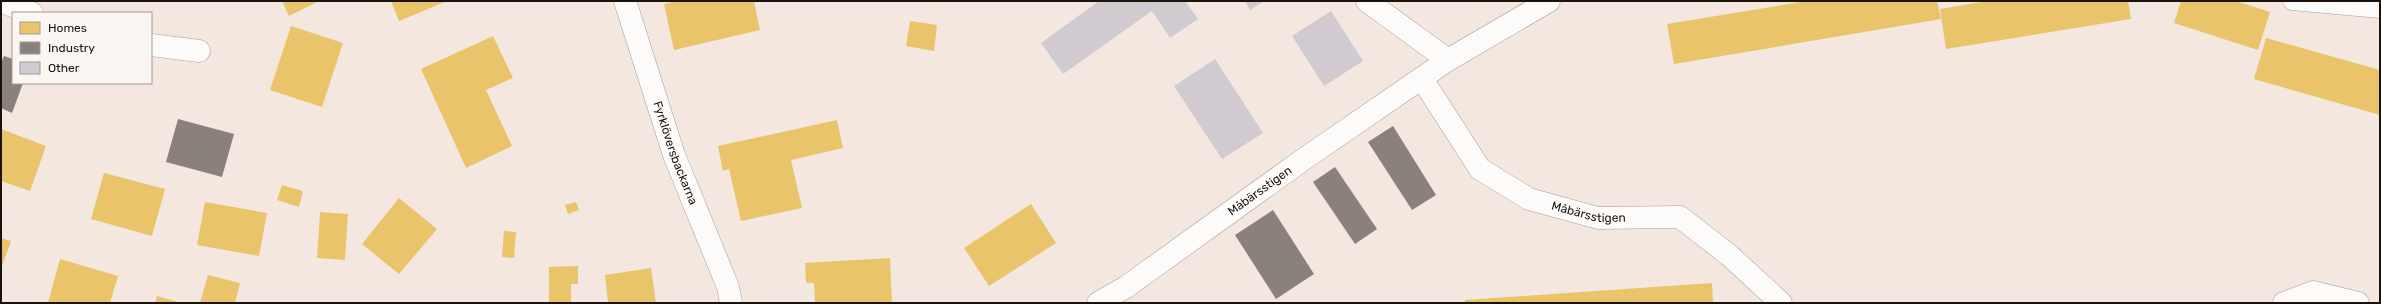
<svg xmlns="http://www.w3.org/2000/svg" width="2381" height="304" viewBox="0 0 2381 304" font-family="Rubik,sans-serif">
<style>
.homes{fill:#e9c46a}
.industry{fill:#8a817c}
.building{fill:#d1cbd1}
.lines{fill:none;stroke-linecap:round;stroke-linejoin:round}
.service-casing{stroke:#a69d96;stroke-width:19}
.minor-casing{stroke:#a69d96;stroke-width:23}
.service{stroke:#fdfbfa;stroke-width:18}
.minor{stroke:#fdfbfa;stroke-width:22}
.labels{text-anchor:middle;dominant-baseline:central;stroke-width:4;stroke-linejoin:round;paint-order:stroke}
.street-label{font-size:12px;fill:#1b120c;stroke:#fcf6f2}
</style>
<rect width="100%" height="100%" fill="#f3e7df"/>
<path class="homes" d="M282 1H319L289 16Z
M391 1H447L399 21Z
M676 1H754L760 30 674 50 664 4Z
M1807 1H1937L1941 19 1674 64 1667 24Z
M1987 1H2128L2131 19 1946 49 1940 9Z
M2181 1H2236L2270 12 2258 50 2174 23Z
M910 21 937 25 934 51 906 46Z
M291 26 343 43 322 107 270 90Z
M493 36 513 78 486 90 512 146 466 168 421 69Z
M2266 38 2380 70V115L2254 79Z
M837 120 843 148 791 160 802 208 741 221 729 169 723 171 718 146Z
M1 129 46 146 30 191 1 181Z
M104 173 165 189 152 236 91 219Z
M282 185 303 191 299 207 277 200Z
M399 198 437 229 399 274 362 244Z
M205 202 267 213 259 256 197 245Z
M576 202 579 210 568 214 565 205Z
M1031 204 1056 243 989 286 964 248Z
M320 212 348 214 345 260 317 258Z
M504 231 516 232 514 258 502 257Z
M1 238 11 241 1 269Z
M890 258 892 303H815L814 283H806L805 263Z
M60 259 118 276 110 303H48Z
M578 266V284H571V303H549V267Z
M651 268 656 303H608L605 275Z
M208 275 240 283 235 303H200Z
M1712 283 1713 303H1465V300Z
M157 296 182 303H155Z"/>
<path class="industry" d="M4 56 13 59V83H23L12 113 1 108V63Z
M178 119 234 134 222 177 166 162Z
M1393 126 1436 195 1412 210 1368 142Z
M1335 167 1377 229 1355 244 1313 182Z
M1273 210 1314 274 1276 299 1235 235Z"/>
<path class="building" d="M1099 1H1185L1198 19 1170 38 1152 11 1063 74 1041 43Z
M1245 1H1264L1250 10Z
M1331 11 1363 61 1324 86 1292 36Z
M1215 59 1263 133 1222 159 1174 86Z"/>
<g class="lines">
<defs>
<path id="service" d="M2292 1 2380 9"/>
<g id="minor">
<path id="s1" d="M625 1 674 155 728 287 731 303"/>
<path d="M1367 1 1448 60"/>
<path d="M1 2 32 13"/>
<path d="M151 45 199 51"/>
<path id="s2" d="M1422 79 1480 169 1529 199 1598 218 1680 217 1730 256 1781 303"/>
<path id="s3" d="M1098 303 1126 287 1304 159 1448 60 1549 1"/>
<path d="M2284 303 2313 292 2358 303"/>
</g>
</defs>
<use href="#service" class="service-casing"/>
<use href="#minor" class="minor-casing"/>
<use href="#service" class="service"/>
<use href="#minor" class="minor"/>
</g>
<g class="labels">
<g class="street-label">
<text stroke="none"><textPath href="#s1" startOffset="160">Fyrklöversbackarna</textPath></text>
<text stroke="none"><textPath href="#s3" startOffset="197">Måbärsstigen</textPath></text>
<text stroke="none"><textPath href="#s2" startOffset="226">Måbärsstigen</textPath></text>
</g>
</g>
<rect width="2381" height="304" fill="none" stroke="#1b120c" stroke-width="4"/>
<rect x="12" y="12" width="140" height="72" fill="#fcf6f2" stroke="#a29b96"/>
<rect x="20" y="22" width="20" height="12" fill="#e9c46a" stroke="#a29b96"/>
<text x="48" y="32" font-size="12" fill="#1b120c">Homes</text>
<rect x="20" y="42" width="20" height="12" fill="#8a817c" stroke="#a29b96"/>
<text x="48" y="52" font-size="12" fill="#1b120c">Industry</text>
<rect x="20" y="62" width="20" height="12" fill="#d1cbd1" stroke="#a29b96"/>
<text x="48" y="72" font-size="12" fill="#1b120c">Other</text>
</svg>
